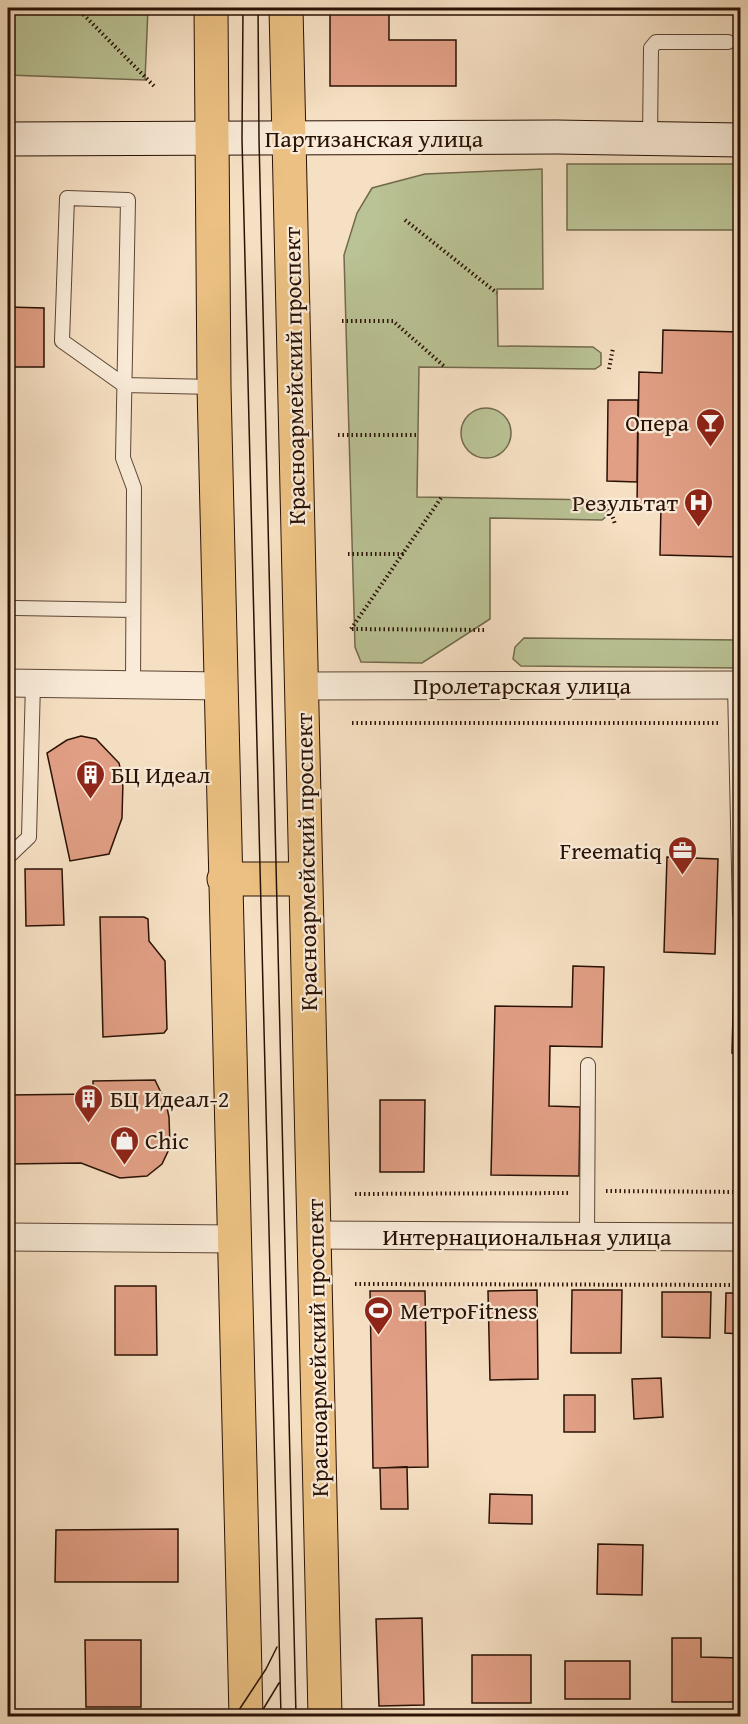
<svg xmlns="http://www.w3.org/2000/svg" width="748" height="1724" viewBox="0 0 748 1724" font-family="'Gentium Book Plus',serif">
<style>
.green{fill:#bac395;stroke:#726a4d;stroke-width:1.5}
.building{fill:#e19f85;stroke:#291105;stroke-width:1.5}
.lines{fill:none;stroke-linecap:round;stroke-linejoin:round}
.lane-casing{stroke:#5c4534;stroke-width:16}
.street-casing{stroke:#5c4534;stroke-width:29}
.secondary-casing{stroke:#291105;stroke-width:35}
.primary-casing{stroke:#291105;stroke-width:35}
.path{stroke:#291105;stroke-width:4;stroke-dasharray:1.5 3;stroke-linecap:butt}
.lane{stroke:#f9ebd8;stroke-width:14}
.street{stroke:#f9ebd8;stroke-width:27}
.secondary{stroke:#f9ebd8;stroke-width:33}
.primary{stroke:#ebc082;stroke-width:33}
.tram{stroke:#291105;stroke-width:1.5}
.labels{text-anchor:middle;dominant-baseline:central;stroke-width:4.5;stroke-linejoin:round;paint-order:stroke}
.street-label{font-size:24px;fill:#291105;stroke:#f9ebd8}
.poi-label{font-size:24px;fill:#291105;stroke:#f9ebd8;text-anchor:start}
</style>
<rect width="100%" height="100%" fill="#f6e0c3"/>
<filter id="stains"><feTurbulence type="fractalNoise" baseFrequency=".00333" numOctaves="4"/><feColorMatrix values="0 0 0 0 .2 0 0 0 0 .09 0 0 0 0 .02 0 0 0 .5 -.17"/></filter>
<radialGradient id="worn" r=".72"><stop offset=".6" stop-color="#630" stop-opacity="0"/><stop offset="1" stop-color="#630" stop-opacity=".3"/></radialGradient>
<path class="green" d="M8 8H148L145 80 8 75Z
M567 164H740V230H567Z
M542 169 543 289H497L498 346 593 347 601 353V365L595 369 419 367 417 497 601 500 607 504V516L602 520 490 518V619L422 663 361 662 355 647 344 255 357 213 372 188 425 174Z
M461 433a25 25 0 1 1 50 0a25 25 0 1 1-50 0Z
M524 638 740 640V668L521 666 513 659 515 647Z"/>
<path class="building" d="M330 8H389V40H456V86H330Z
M8 307 44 308V367H8Z
M663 330 740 332V557L660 555 661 505 637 504 639 372 662 373Z
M608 400H638L637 482 607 481Z
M81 736 96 739 119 763 123 780 122 818 109 854 70 861 47 753 67 740Z
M667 857 718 859 715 954 664 952Z
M25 869H62L64 925 26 926Z
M100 917H144L148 919 149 941 165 961 167 1029 164 1033 103 1037Z
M735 940H740V1054L732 1053Z
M573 966 604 967 602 1047 550 1046 549 1106 580 1107 579 1176 491 1175 495 1006 572 1007Z
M155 1080 166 1103 169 1117 170 1147 162 1164 147 1176 120 1178 81 1163 8 1164V1095L93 1094V1081Z
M380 1100H425L424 1172H380Z
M115 1286H156L157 1355H115Z
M537 1290 538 1379 490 1380 488 1291Z
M572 1290H622L621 1353H571Z
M370 1291H425L428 1467 373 1468Z
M662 1292H711L710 1338 662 1337Z
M726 1293H740V1334L725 1333Z
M661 1378 663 1417 634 1419 632 1379Z
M564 1395H595V1432H564Z
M407 1467 408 1509H381L380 1468Z
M490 1494 532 1495V1524L489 1523Z
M178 1529V1582H55L56 1530Z
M598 1544 643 1545 642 1595 597 1594Z
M422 1618 424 1705 379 1706 376 1619Z
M672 1638H701V1657L740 1658V1702H672Z
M85 1640H141V1707H86Z
M472 1655H531V1703H472Z
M565 1661H630V1699H565Z
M8 1663H14V1706H8Z"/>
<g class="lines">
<defs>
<path id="lane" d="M650 138 651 48 656 42H728
M15 608 133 610
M735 685 740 915
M133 686 134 488 123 458 128 200 67 198 62 341 124 385 214 387
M8 857 29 837 33 683
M587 1236 588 1065"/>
<path id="street" d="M8 683 221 686
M303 686 740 685
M314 1235 740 1237
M8 1237 234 1239"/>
<path id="secondary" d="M8 139 556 137 740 140"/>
<path id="primary" d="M211 8 214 387 246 1716
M286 8 325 1716
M224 879H306"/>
</defs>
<use href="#lane" class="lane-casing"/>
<use href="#street" class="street-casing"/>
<use href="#secondary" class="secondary-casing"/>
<use href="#primary" class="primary-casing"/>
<path class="path" d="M77 8 154 86
M405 220 497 293
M342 321H393L445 367
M609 369 613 348
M338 435H418
M607 500 615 524
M348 554H404
M351 629 441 498
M352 629 486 630
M352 723H718
M606 1191 740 1192
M355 1194 569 1193
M355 1284 740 1285
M362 1712 740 1713"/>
<use href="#lane" class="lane"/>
<use href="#street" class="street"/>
<use href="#secondary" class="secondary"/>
<use href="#primary" class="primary"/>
<path class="tram" d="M243 8 242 139 281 1716
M258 8 259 139 296 1716
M235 1716 266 1669 277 1647
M259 1716 279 1683"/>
</g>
<defs>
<symbol id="bar-pin" viewBox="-11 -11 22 30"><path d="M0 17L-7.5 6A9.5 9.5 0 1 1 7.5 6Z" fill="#8f2418" stroke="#f9ebd8"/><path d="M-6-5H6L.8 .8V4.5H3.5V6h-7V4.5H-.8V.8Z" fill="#fff"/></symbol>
<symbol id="hospital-pin" viewBox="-11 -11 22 30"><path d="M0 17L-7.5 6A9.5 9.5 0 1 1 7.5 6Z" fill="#8f2418" stroke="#f9ebd8"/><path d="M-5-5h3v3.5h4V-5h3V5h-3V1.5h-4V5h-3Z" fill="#fff"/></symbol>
<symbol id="building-pin" viewBox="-11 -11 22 30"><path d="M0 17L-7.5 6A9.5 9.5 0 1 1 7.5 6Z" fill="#8f2418" stroke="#f9ebd8"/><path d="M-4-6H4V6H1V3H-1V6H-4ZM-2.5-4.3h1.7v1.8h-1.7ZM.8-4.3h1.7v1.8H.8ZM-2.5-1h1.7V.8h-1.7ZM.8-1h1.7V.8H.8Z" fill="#fff"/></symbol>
<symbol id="office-pin" viewBox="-11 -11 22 30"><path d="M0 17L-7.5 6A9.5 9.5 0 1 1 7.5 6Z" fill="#8f2418" stroke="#f9ebd8"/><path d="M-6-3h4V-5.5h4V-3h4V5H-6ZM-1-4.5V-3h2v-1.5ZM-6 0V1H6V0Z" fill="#fff"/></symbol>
<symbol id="shop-pin" viewBox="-11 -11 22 30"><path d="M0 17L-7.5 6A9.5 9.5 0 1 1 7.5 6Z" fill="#8f2418" stroke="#f9ebd8"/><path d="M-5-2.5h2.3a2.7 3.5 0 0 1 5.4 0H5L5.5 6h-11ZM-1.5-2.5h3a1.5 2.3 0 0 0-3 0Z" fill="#fff"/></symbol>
<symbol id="stadium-pin" viewBox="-11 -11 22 30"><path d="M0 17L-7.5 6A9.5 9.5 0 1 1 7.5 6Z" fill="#8f2418" stroke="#f9ebd8"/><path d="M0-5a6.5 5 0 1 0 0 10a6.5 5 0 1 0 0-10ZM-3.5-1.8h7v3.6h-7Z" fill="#fff"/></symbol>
</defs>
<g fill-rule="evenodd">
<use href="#bar-pin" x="694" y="406" width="33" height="45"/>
<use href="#hospital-pin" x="682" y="486" width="33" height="45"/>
<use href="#building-pin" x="74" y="758" width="33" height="45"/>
<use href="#office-pin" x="666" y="834" width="33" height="45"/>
<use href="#building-pin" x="72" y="1082" width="33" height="45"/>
<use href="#shop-pin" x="108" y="1124" width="33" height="45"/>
<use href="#stadium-pin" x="362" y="1294" width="33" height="45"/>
</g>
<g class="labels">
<g class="street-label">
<text x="374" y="138">Партизанская улица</text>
<text transform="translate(294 376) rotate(-91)">Красноармейский проспект</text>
<text x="522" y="685">Пролетарская улица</text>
<text transform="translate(306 862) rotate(-91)">Красноармейский проспект</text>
<text x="527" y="1236">Интернациональная улица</text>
<text transform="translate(317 1348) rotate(-91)">Красноармейский проспект</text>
</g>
<g class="poi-label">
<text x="689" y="422" text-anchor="end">Опера</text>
<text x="678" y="502" text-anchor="end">Результат</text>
<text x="111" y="774">БЦ Идеал</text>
<text x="662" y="850" text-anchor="end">Freematiq</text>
<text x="110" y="1098">БЦ Идеал-2</text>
<text x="145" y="1140">Chic</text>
<text x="400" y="1310">МетроFitness</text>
</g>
</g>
<rect width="748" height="1724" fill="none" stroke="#f6e0c3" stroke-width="30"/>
<rect x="9" y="9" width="730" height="1706" fill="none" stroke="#291105" stroke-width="3"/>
<rect x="15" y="15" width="718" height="1694" fill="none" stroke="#291105" stroke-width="1.5"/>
<rect width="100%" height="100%" filter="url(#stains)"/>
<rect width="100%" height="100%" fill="url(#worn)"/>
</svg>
